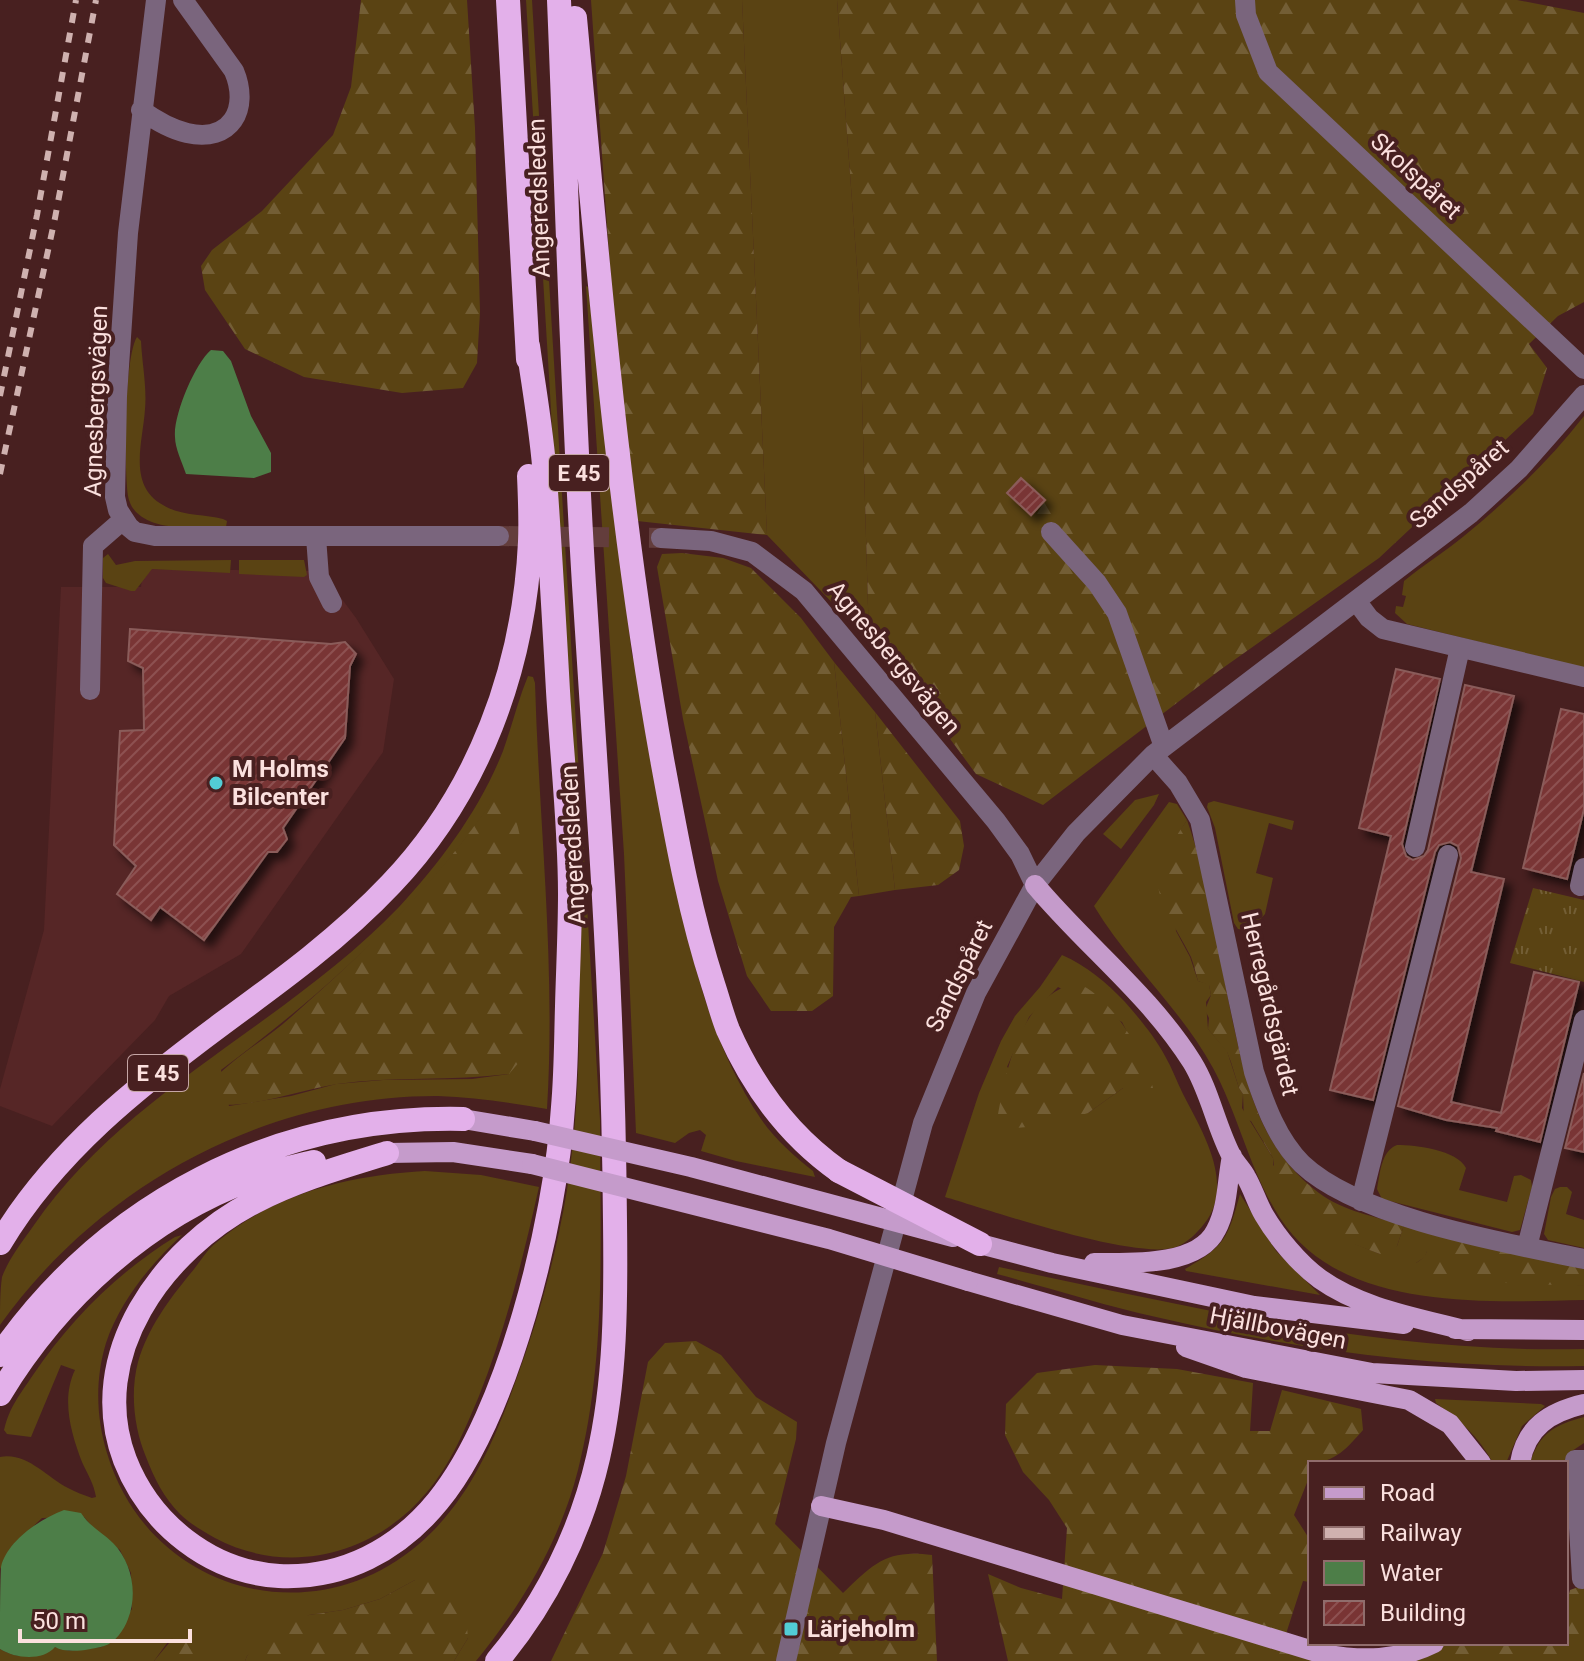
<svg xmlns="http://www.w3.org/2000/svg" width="1584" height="1661" viewBox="0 0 1584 1661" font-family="Roboto,sans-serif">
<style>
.built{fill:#562626}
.grass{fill:#5a4313;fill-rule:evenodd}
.forest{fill:url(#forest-firs)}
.park{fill:url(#park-tufts)}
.water{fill:#4d7e48}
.building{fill:url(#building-hatch);stroke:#8a5c5a;stroke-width:2;filter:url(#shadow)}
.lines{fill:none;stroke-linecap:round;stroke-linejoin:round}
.minor-tunnel{stroke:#633d3c;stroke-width:20;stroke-dasharray:20 10;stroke-linecap:butt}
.minor{stroke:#7a657d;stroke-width:20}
.major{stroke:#c59bcb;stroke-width:20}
.highway{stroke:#e3b0ea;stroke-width:24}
.rail{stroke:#cfb1af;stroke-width:6;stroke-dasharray:10 10;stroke-linecap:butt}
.major-bridge{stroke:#c59bcb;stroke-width:20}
.highway-bridge{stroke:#e3b0ea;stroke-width:24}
.poi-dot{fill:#52ccd5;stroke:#482020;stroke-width:3}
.labels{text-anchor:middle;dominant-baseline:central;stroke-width:8;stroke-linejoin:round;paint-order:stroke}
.shield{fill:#482020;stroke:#c5a6a5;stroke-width:2}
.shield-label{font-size:22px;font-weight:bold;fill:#fbe0de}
.street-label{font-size:24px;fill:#fbe0de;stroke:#482020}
.poi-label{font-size:24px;font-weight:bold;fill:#fbe0de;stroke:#482020;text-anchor:start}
</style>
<defs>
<pattern id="forest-firs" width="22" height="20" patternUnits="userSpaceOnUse" patternTransform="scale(2)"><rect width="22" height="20" fill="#5a4313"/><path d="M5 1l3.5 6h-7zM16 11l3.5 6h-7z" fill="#735e35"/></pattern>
<pattern id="park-tufts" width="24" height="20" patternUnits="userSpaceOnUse" patternTransform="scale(2)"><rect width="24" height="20" fill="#5a4313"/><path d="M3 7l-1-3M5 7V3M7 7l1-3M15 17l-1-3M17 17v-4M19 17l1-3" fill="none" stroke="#735e35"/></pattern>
<pattern id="building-hatch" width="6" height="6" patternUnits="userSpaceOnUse" patternTransform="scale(2)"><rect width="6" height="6" fill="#793434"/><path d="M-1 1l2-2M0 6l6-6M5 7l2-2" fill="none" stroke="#8d5151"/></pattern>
<filter id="shadow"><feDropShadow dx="7" dy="7" stdDeviation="4" flood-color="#0009"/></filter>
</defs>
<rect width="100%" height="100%" fill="#482020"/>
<path class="built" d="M143 569 321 571 356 618 394 679 383 752 241 954 169 996 155 1020 52 1126 0 1106V1089L44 930 61 587H141Z"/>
<path class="grass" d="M526 0H532L600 1120C600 1235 607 1357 578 1470 560 1541 522 1605 476 1661H454L468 1638 415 1580 380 1599 343 1610 309 1615 247 1656 245 1661H201V1638L170 1639 154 1661H0V1649C21 1661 34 1656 55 1647L69 1651 102 1647 132 1609 131 1573 120 1550 95 1530 84 1517 42 1518 16 1543 0 1569V1457C27 1452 46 1477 68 1488 75 1492 84 1495 92 1498L96 1497C94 1484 87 1473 82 1462 71 1433 61 1399 75 1370L61 1365 31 1437 7 1434 4 1430C10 1406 19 1396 33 1375 70 1320 118 1272 175 1237L182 1235C150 1265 120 1301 106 1343 95 1379 96 1417 107 1453 148 1591 311 1637 419 1544 468 1502 494 1442 515 1383 538 1321 556 1256 567 1190 584 1079 580 968 574 856 570 775 566 693 562 612 552 408 538 204 526 0Z
M742 0H837L859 294 869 641 767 535Z
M586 286 588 287 632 655 637 668C649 741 660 813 676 885 693 965 714 1050 761 1119 775 1139 794 1156 813 1171L815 1177 736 1161 701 1151 706 1135 700 1130 689 1133 675 1143 636 1133 624 854Z
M137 337 141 341C142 363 147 387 145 409 143 442 127 485 163 505 180 516 204 514 223 519L227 521 226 527C199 526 157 533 136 512 132 508 129 502 128 496 124 469 124 357 137 337Z
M1584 416V668L1407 624 1395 613 1396 606 1403 607 1406 596 1402 595 1404 581C1423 565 1445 552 1464 536 1508 500 1549 461 1584 416Z
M108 554 116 565 135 561 231 560 230 573 152 569 135 591H131L106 583 103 578V558Z
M239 560H304L307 575 304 577 239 574Z
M834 662 875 712 895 890 859 896Z
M528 676 533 677 535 683C539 825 556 966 547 1109 511 1103 475 1097 438 1096 266 1095 99 1186 0 1325 0 1310 0 1290 2 1277 9 1258 23 1241 34 1225 127 1090 287 1024 399 907 441 862 480 809 503 751 512 726 518 700 528 676ZM494 799 509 1074 472 1079 383 1080 336 1084 291 1096 229 1106 221 1070C324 993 422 906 494 799Z
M1159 794 1154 805 1121 849 1103 834 1135 800Z
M1214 801 1294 821 1292 830 1269 823 1256 873 1273 878 1265 914 1250 931 1238 929 1234 923 1215 828 1207 807 1208 803Z
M1169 802 1177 804 1187 820 1173 843 1176 931 1190 957 1198 981 1209 984 1211 995 1206 1002 1208 1029 1227 1051 1239 1088 1243 1094 1242 1108 1273 1158V1165L1355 1244 1380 1254 1397 1246 1404 1225 1433 1234 1425 1257 1416 1263 1584 1286V1300C1486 1302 1341 1312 1280 1218 1250 1172 1239 1116 1213 1068 1181 1009 1129 964 1094 906Z
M1062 955C1087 966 1106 982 1125 1002 1139 1018 1155 1037 1165 1056 1172 1068 1177 1082 1183 1094 1202 1131 1236 1185 1204 1224 1197 1233 1187 1243 1176 1247 1136 1261 990 1210 945 1197L979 1093 1001 1041 1015 1016 1040 987ZM1058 987 1122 1022 1134 1046 1123 1088 1088 1113 1007 1067 1029 1017Z
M1397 1145C1416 1145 1457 1150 1466 1168L1459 1190 1507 1202 1514 1176 1521 1175 1531 1180 1532 1187 1520 1230 1512 1232 1382 1199 1377 1189C1380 1174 1381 1151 1397 1145Z
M425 1171 481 1175 539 1187C523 1258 506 1328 479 1396 465 1429 451 1464 427 1492 375 1555 288 1577 215 1538 203 1531 190 1524 180 1514 164 1498 154 1478 146 1457 134 1428 130 1393 138 1362 148 1328 168 1301 190 1274 199 1264 206 1250 217 1242 275 1193 351 1175 425 1171Z
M1560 1187H1567L1572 1192 1566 1214 1584 1220V1248L1548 1240 1544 1234 1551 1197 1555 1189Z
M1240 1194 1276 1251 1320 1295 1186 1271 1185 1269C1226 1246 1228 1237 1240 1194Z
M999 1267C1192 1307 1385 1354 1584 1349V1366C1440 1369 1296 1350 1156 1317 1103 1305 1050 1288 997 1274Z
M1435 1399 1541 1404 1545 1406 1522 1426 1506 1463H1493C1479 1437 1460 1420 1436 1403Z
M1584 1417V1443L1569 1453 1563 1463H1530C1540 1432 1555 1425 1584 1417Z"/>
<path class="forest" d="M361 0H467L475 128 480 312 477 363 463 388 402 393 304 377 245 349 205 290 201 266 212 250 262 211 333 135 351 87Z
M591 0H742L767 535 628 520Z
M837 0H1517L1584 13V302L1558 316 1529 344 1547 368 1533 414 1379 558 1220 670 1043 805 976 774 911 686 869 641 859 294Z
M682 553 723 558 751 568 801 618 834 662 859 896 851 897 834 927 833 996 812 1011H771L747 976 718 881 683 719 657 567 662 554Z
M875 712 960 821 964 846 959 870 938 885 895 890Z
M494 798H508C538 865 526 981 526 1054L509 1074C452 1081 394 1076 337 1084 294 1091 253 1109 210 1104L207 1087C230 1059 263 1042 291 1017 366 951 438 882 494 798Z
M1187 820C1210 885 1219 956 1233 1023 1248 1090 1260 1148 1319 1193 1343 1211 1376 1217 1404 1225L1397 1246 1391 1254H1380L1319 1231 1297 1212 1283 1192 1275 1177 1273 1158 1251 1121 1244 1119 1243 1094 1239 1088 1231 1062 1227 1052 1208 1029 1209 1018 1205 1010 1211 995 1209 985 1198 981C1196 974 1194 965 1191 957 1182 938 1158 903 1158 883 1157 862 1176 837 1187 820Z
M1076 983C1110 994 1145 1054 1153 1088H1123L1088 1113 1049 1125 1016 1128 997 1120C1006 1070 1019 997 1076 983Z
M1433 1234 1584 1269V1286L1424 1280C1416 1275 1414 1272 1416 1263 1427 1256 1428 1253 1426 1241Z
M696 1341 721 1355 756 1397 797 1422 796 1439 775 1524 843 1593C874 1563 887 1549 932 1555L937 1661H551L603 1553 626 1476 648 1362 665 1343Z
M1095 1365 1177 1369 1253 1383 1250 1431H1270L1282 1390 1361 1409 1363 1430C1348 1447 1335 1463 1310 1463V1475L1294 1515 1310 1540V1582L1303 1581 1284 1640 1351 1659 1434 1649 1449 1643H1566V1606L1570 1590 1584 1585V1661H1008L988 1574 1021 1588 1062 1599 1067 1528 1049 1500 1023 1472 1005 1435 1006 1404 1037 1373Z
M415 1580H439L464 1596 468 1638 454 1661H245L247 1656 281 1625 309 1615 343 1610 380 1599Z
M193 1629 201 1638V1661H154L180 1630Z"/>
<path class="park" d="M1533 888 1584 900V982L1510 963Z"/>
<path class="water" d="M211 350 223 351 231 361 251 416 271 453V472L254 478 186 474C182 462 175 448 175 437 173 416 195 363 211 350Z
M64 1510 81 1513C90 1527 102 1532 113 1543 132 1562 138 1594 128 1619 124 1630 115 1643 104 1646 90 1650 66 1654 55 1647 43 1661 16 1659 0 1649 0 1627 0 1587 1 1567 7 1541 40 1519 64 1510Z"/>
<path class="building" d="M1021 478 1045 500 1031 515 1007 493Z
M130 629 331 644 345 642 356 654 350 666 345 738 283 828 287 839 277 852H268L204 940 160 907 151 920 117 894 136 866 114 845 120 731 144 730 143 668 128 661Z
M1396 669 1440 679 1402 844 1406 856 1413 860 1424 856 1428 850 1465 685 1514 696 1471 872 1504 879 1451 1102 1501 1113 1534 972 1579 982 1540 1142 1496 1131 1497 1128 1446 1120 1398 1106 1461 858 1458 846 1450 842 1439 845 1435 852 1373 1100 1330 1090 1391 836 1359 828Z
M1561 709 1584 714V809L1567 879 1523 868Z
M1584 1073V1152L1565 1148Z"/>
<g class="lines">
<path class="minor-tunnel" d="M499 536 661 538"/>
<path class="minor" d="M156 0 128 233 117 396 115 497 118 510 129 527 135 532 155 536H499
M1245 0 1246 15 1268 72 1584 369
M141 110C155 120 170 129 187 133 231 143 250 109 234 71L183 0
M1051 532 1097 583 1117 613 1164 747
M316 537 319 577 332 603
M661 538 711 541 752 552 804 591 996 821 1020 854 1035 885
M1357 602 1369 618 1383 629 1584 677
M90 690 93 546 124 519
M1153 755 1178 783 1200 820 1254 1072C1265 1105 1277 1139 1302 1164 1359 1218 1506 1243 1584 1259
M1415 847 1460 648
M1580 886 1584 868
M1361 1201 1448 855
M1527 1247 1584 1020
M1582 1579 1575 1460H1584
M786 1661 836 1443 923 1123 976 993 1035 885 1076 833 1153 755 1471 513 1519 469 1584 395"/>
<path class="major" d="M1035 885C1086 946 1149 994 1192 1062 1210 1091 1216 1127 1232 1157 1236 1164 1242 1169 1246 1177 1253 1189 1257 1203 1264 1215 1277 1237 1299 1264 1320 1279 1362 1309 1419 1318 1468 1331
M463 1119 535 1131
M387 1153 453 1152 532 1164
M980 1244 1052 1263 1254 1306 1404 1324
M1094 1263C1129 1263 1198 1267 1216 1230 1228 1208 1227 1180 1232 1156
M968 1281 1122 1325 1372 1373 1516 1381 1584 1380
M1455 1329 1584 1330
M1186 1347 1246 1368 1409 1400 1450 1424 1481 1463
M1520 1463C1526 1427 1550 1412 1584 1404
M821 1506 884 1520 1323 1654C1362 1661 1398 1661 1434 1643"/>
<path class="highway" d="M508 0 528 359
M575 18C598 265 618 514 662 759 676 835 689 910 713 984 718 999 722 1015 728 1030 753 1087 788 1135 839 1171
M387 1153C342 1167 296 1180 254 1202 163 1249 85 1355 125 1460 150 1524 210 1572 279 1576 343 1579 398 1550 438 1501 509 1414 556 1219 563 1107 566 1074 566 1040 567 1006 568 968 570 931 570 894 570 826 562 758 558 691 554 619 550 548 545 477 542 433 534 389 528 346
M0 1243C55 1151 138 1086 223 1023 282 980 341 937 391 884 479 792 524 668 530 542 531 520 530 498 529 476
M0 1355C107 1202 276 1115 463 1119
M0 1394C58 1298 148 1216 254 1178 273 1171 294 1167 314 1162
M497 1661C546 1603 581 1532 598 1458 616 1380 616 1300 615 1221 614 1097 609 973 601 848 596 760 589 673 584 585 572 391 567 195 559 0"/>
<path class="rail" d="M0 396 37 215 76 0
M0 474 55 218 96 0"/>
<path class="major-bridge" d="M535 1131 691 1167 953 1237
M532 1164 829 1239 968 1281"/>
<path class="highway-bridge" d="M839 1171 980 1244"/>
</g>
<g class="poi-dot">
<circle cx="216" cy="783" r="8"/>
<rect x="783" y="1621" width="16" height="16" rx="4"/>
</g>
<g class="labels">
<g class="shield">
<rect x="549" y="455" width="60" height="36" rx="6"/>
<rect x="128" y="1055" width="60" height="36" rx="6"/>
</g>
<g class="shield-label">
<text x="579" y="473">E 45</text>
<text x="158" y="1073">E 45</text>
</g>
<g class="street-label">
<text transform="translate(1416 176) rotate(43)">Skolspåret</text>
<text transform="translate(539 198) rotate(-92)">Angeredsleden</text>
<text transform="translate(96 401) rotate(-88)">Agnesbergsvägen</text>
<text transform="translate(1459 484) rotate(-41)">Sandspåret</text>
<text transform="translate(894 658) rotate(50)">Agnesbergsvägen</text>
<text transform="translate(573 845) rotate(-93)">Angeredsleden</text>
<text transform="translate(959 976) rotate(-64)">Sandspåret</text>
<text transform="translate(1270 1004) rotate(77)">Herregårdsgärdet</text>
<text transform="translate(1278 1328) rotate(11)">Hjällbovägen</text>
</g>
<g class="poi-label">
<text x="232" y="769">M Holms<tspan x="232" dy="28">Bilcenter</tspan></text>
<text x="807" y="1629">Lärjeholm</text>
</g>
</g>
<rect x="1308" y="1461" width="260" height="184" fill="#482020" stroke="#906d6c" stroke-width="2"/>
<rect x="1324" y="1487" width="40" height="12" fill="#c59bcb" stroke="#906d6c" stroke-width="2"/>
<text x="1380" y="1501" font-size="24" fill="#fbe0de">Road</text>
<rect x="1324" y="1527" width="40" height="12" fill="#cfb1af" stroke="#906d6c" stroke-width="2"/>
<text x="1380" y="1541" font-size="24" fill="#fbe0de">Railway</text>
<rect x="1324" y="1561" width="40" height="24" fill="#4d7e48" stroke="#906d6c" stroke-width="2"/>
<text x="1380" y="1581" font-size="24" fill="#fbe0de">Water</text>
<rect x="1324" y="1601" width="40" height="24" fill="url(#building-hatch)" stroke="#906d6c" stroke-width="2"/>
<text x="1380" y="1621" font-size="24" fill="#fbe0de">Building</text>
<path d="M20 1629v12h170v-12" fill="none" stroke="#fbe0de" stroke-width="4"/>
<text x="32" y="1629" font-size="24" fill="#fbe0de" stroke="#482020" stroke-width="6" paint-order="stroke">50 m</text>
</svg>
